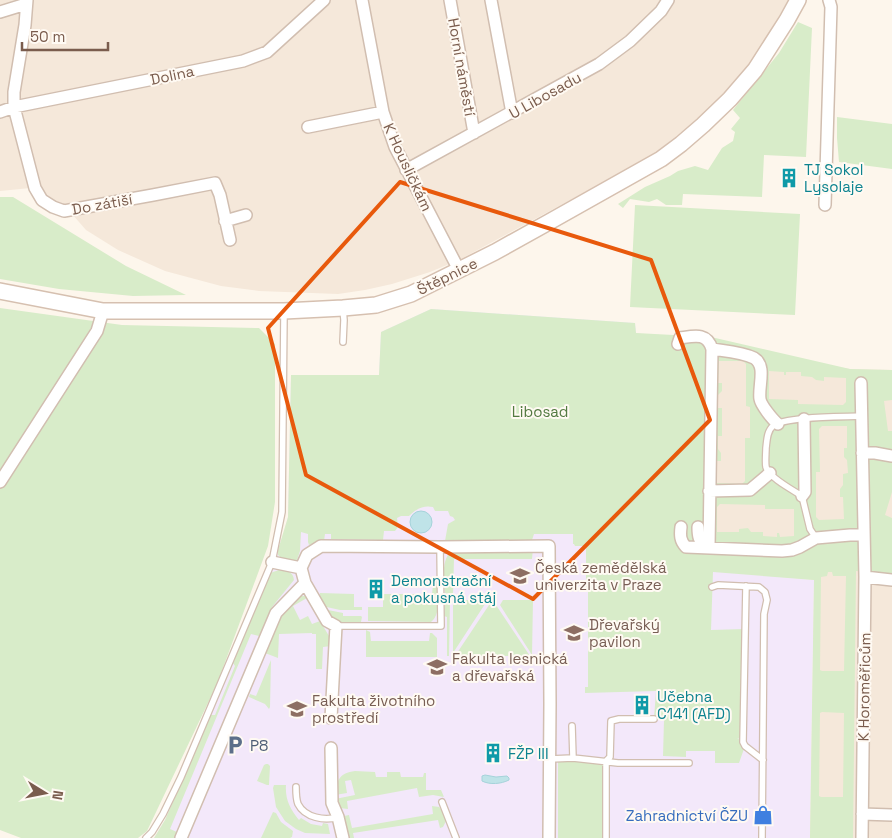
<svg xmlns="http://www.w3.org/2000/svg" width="892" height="838" viewBox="0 0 892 838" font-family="'Space Grotesk',sans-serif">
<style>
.residential{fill:#f5e8da}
.education{fill:#f3e8fa}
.green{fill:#d8ecc9;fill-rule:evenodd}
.water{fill:#bfe3e8;stroke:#a5d3da}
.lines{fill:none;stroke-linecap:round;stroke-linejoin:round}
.lane-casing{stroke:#d1beb0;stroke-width:8}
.street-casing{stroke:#d1beb0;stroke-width:14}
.secondary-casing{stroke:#d6c0b0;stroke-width:18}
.lane{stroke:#fff;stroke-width:5.5}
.street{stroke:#fff;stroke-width:11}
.secondary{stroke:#fff;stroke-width:15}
.marked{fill:none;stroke:#e8590c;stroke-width:4;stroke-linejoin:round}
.labels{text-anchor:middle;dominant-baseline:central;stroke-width:4;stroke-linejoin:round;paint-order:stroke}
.street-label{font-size:15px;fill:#7a5c4d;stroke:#fffaf3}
.culture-label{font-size:15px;fill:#0d838f;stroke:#fffaf3;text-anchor:start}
.park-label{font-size:15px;fill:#537a41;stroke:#fffaf3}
.education-label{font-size:15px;fill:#785e54;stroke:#fffaf3;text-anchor:start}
.service-label{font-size:15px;fill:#4e5e75;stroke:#fffaf3;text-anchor:start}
.shop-label{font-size:15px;fill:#366cbe;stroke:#fffaf3;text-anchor:end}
</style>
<rect width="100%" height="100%" fill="#fdf6ec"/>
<path class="residential" d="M0 0H788L764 44 739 78 721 99 684 130 648 158 459 260 430 272 392 284 365 290 338 294 259 291 221 286 165 271 118 250 86 230 65 206 57 204 47 196 41 187 0 191Z
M636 333 850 369 892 370V838H810L814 580 713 571Z"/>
<path class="education" d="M431 309 635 323 636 333 713 571 814 580 810 838H154L165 820 199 744 270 573 285 529 288 517 291 375H379L381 332Z"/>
<path class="green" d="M798 22 812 28 806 157 764 155 762 197 683 194 682 205H666L657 199 649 202 630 199 623 208 618 204 645 187 670 176 678 171 695 166 708 170 722 148 733 141 735 132 731 129 740 118 733 110 779 53Z
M837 117 892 124V169L839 162 837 138Z
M0 197H13L126 266 186 295 133 296 59 289 0 279Z
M635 205 800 214 795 315 630 307Z
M0 308 122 325 259 328 275 344V502L268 546 217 684 147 831 138 838H21L0 830Z
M431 309 635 323 636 333 711 337 850 369 892 370V400L884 401 888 431H892V492L885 515 892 518V574L856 571 853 838H810L814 580 713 572 711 630 745 629 743 740 737 738 743 742 745 746 739 763H715V751H686V757L663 756 664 720 654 719 656 691 585 693V687H588V591H586V546H575L574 544H573V534H534L532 540 445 541 448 524 455 520 453 517 450 516 448 511H435L433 507C423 505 416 509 409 516H401L397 518 398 527 395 531H384L383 540 331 539V534H325L324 541H319L309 545 308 542V534L301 532 300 551 297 560C290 563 283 560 278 555V550L288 517 291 375H379L381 332ZM719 361H743L746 364V406L750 407V438H745V481L742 484 717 483V461H721V453L718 449V436H722V408H718V395L722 391V383H718ZM769 371 784 372V375H786V372H801V376L812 377 816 380 824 381V377L846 378V402L843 405 798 404V400L769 399ZM822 426H847V448H844V457L847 460 848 473 843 474V485L840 489V497H843L844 519 819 520 816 517V472H820L819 429ZM720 504 765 505V509H794V536L780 537 779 533H777V537L763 536V532H751L748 528 739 529V532H717V507ZM828 572H832L833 576H846L844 671H822L820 670 821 577 827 576ZM822 712 844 713 843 797H821L819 796 820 713Z
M533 548 532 559H454L453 594H449L445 593C444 579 441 561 451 551Z
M279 570C287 571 293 571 294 580L272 607 259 636 251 634 170 829 177 832 175 838H154L165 820 211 715H215L235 666 233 663 270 573Z
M433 584H438C438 596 441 614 431 622L368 621V607H383V594H432Z
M320 593 354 594V607H362V610H340L322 606 320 601Z
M299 596H305L307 598 293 606 300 620 308 616 312 624 320 621 332 641 331 646 323 647 322 669H316V634H312V633L279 634 278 658 265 653 282 615Z
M449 600H450L449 656H447V617L444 616 445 601Z
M453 600H482L485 604 453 653Z
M503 600H533L532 655 500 605Z
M489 605H496L530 656H455Z
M323 609 343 613V616H361L362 617 361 622H335Z
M366 630 370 632 371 641H429L430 633H432L437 638V657H366Z
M271 660 270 707 269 709 265 704 249 697 250 694 256 696Z
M558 759 606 761V838H558Z
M266 764H268L270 766 269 785H267L257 781 264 765Z
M355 771 375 772 376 777H387V772H400L401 777H423L424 773H426V790H441L444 797 433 795 419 797 417 788 347 801 348 809 340 808 335 799 355 795 351 780 345 781 347 793 335 795C337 780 339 773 355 771Z
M274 785H286C285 799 290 809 299 820L301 818 311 824 322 826 323 823 328 824 330 834 305 833 296 829 285 821 276 807 273 788Z
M432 806 439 807 442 810 446 821 443 827 440 828 438 820 353 833 354 838H346L342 820 344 816 349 815 352 828 433 814Z
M273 812 276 813 281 822 293 831 292 837 290 838H261Z"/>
<path class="water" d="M410 522a11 11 0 1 1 22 0a11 11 0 1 1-22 0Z
M485 775 496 777 507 776 509 778V780C501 784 490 785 482 781V776Z"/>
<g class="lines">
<defs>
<path id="lane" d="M343 309 344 320 343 342
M816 538 810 529 802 496C793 490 769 478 766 467 765 462 766 453 766 448 767 440 767 431 773 426 785 416 844 417 862 416
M746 586 743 742 745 746 763 760
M712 587 718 585 759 587 765 592 767 600 764 614 762 838
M336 626H441L440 547
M572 726 573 758
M550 759 573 758 618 763H689
M296 787C296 792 296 799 298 804 305 818 325 821 338 817
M442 802 456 838
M146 838 152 832 163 814 181 777 272 562 282 512 284 313
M606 838V761L610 757 611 721 619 719H654"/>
<path id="street" d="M27 0 25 25 14 92V107L35 188 42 200 53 207 64 211 153 195 215 183 220 195 230 240
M362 0 383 112 395 147 459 270
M450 0 474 133
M491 0 512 113
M0 12 26 4
M0 112 14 107 243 61 267 52 324 0
M308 127 383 112
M406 170 599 64 630 41 661 11 668 0
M825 205 831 7 829 0
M225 221 246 215
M678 344 680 338C694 336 707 332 712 349L709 548
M712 349C725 351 742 352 754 358 767 366 758 386 760 399 761 405 772 419 778 424
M861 383 865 577 862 838
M862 453H875L892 456
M0 482 97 331 103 311
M709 491 750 490 770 473
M802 496 805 492 804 419
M681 527C680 535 680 541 686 547L782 551 792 550 800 547 816 538 850 535H864
M698 527C698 536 699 541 705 548
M272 562 301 568
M865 577 892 580
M331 718 336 626 327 621 305 583 301 568 307 555 321 546 440 547 549 546 550 704 549 838
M331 748 332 803 338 817 343 838
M862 814 892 815
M181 838 276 613 305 583"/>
<path id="secondary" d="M0 291 103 311H284L343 308 376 305 411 294 495 252 549 222 661 159 681 144 703 125 730 99 755 70 787 20 798 0"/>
</defs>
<use href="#lane" class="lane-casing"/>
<use href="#street" class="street-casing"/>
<use href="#secondary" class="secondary-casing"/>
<use href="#lane" class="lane"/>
<use href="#street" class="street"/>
<use href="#secondary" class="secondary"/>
</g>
<path class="marked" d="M400 182 651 260 710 420 533 599 306 475 268 328Z"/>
<defs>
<symbol id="building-bare" viewBox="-9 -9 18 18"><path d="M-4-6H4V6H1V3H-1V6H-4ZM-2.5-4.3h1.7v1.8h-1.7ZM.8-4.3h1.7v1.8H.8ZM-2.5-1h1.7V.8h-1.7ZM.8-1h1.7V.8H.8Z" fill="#0f9aa8" stroke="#fffaf3" stroke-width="2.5" paint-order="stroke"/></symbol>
<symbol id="university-bare" viewBox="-9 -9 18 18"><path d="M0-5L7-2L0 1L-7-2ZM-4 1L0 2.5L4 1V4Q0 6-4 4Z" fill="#8d6e63" stroke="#fffaf3" stroke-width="2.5" paint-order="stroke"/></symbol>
<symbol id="parking-bare" viewBox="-9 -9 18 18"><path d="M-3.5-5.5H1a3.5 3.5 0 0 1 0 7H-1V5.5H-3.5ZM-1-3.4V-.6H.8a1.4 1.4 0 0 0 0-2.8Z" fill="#5c6f8a" stroke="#fffaf3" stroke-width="2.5" paint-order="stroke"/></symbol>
<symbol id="shop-bare" viewBox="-9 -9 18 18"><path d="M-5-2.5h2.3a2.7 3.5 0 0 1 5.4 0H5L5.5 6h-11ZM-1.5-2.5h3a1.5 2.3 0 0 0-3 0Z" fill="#3f7fe0" stroke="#fffaf3" stroke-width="2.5" paint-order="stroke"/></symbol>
</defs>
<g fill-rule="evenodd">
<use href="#building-bare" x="775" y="164" width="28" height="28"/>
<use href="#university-bare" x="506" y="562" width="28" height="28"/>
<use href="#building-bare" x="362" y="575" width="28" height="28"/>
<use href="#university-bare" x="560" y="619" width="28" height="28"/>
<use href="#university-bare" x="423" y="653" width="28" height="28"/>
<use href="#building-bare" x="628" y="691" width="28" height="28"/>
<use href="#university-bare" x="283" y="695" width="28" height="28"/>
<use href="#parking-bare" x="221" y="731" width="28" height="28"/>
<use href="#building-bare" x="479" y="739" width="28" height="28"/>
<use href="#shop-bare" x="749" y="801" width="28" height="28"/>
</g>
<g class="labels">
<g class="street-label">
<text transform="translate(462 67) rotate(80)">Horní náměstí</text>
<text transform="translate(172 75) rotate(-12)">Dolina</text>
<text transform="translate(545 95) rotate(-29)">U Libosadu</text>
<text transform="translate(408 167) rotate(65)">K Housličkám</text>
<text transform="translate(102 204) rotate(-10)">Do zátiší</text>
<text transform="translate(447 276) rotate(-26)">Štěpnice</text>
<text transform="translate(864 687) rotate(-89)">K Horoměřicům</text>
</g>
<g class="culture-label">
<text x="804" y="169">TJ Sokol<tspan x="804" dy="17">Lysolaje</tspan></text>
<text x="391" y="580">Demonstrační<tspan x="391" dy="17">a pokusná stáj</tspan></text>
<text x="657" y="696">Učebna<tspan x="657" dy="17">C141 (AFD)</tspan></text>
<text x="508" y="753">FŽP III</text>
</g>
<g class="park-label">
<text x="540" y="411">Libosad</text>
</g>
<g class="education-label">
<text x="535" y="567">Česká zemědělská<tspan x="535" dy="17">univerzita v Praze</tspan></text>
<text x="589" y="624">Dřevařský<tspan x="589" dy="17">pavilon</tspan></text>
<text x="452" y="658">Fakulta lesnická<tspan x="452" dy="17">a dřevařská</tspan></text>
<text x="312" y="700">Fakulta životního<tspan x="312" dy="17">prostředí</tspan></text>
</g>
<g class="service-label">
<text x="250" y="745">P8</text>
</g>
<g class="shop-label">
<text x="748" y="815">Zahradnictví ČZU</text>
</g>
</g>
<g transform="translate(45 793) rotate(100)" stroke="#fffaf3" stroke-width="4" paint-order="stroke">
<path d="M0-4L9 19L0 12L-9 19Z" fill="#7a5c4d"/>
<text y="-8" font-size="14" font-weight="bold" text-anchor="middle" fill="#7a5c4d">N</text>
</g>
<path d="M22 42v8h86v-8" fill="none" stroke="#7a5c4d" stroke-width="2.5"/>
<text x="30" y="42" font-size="15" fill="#7a5c4d" stroke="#fffaf3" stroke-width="4" paint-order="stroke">50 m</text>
</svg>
